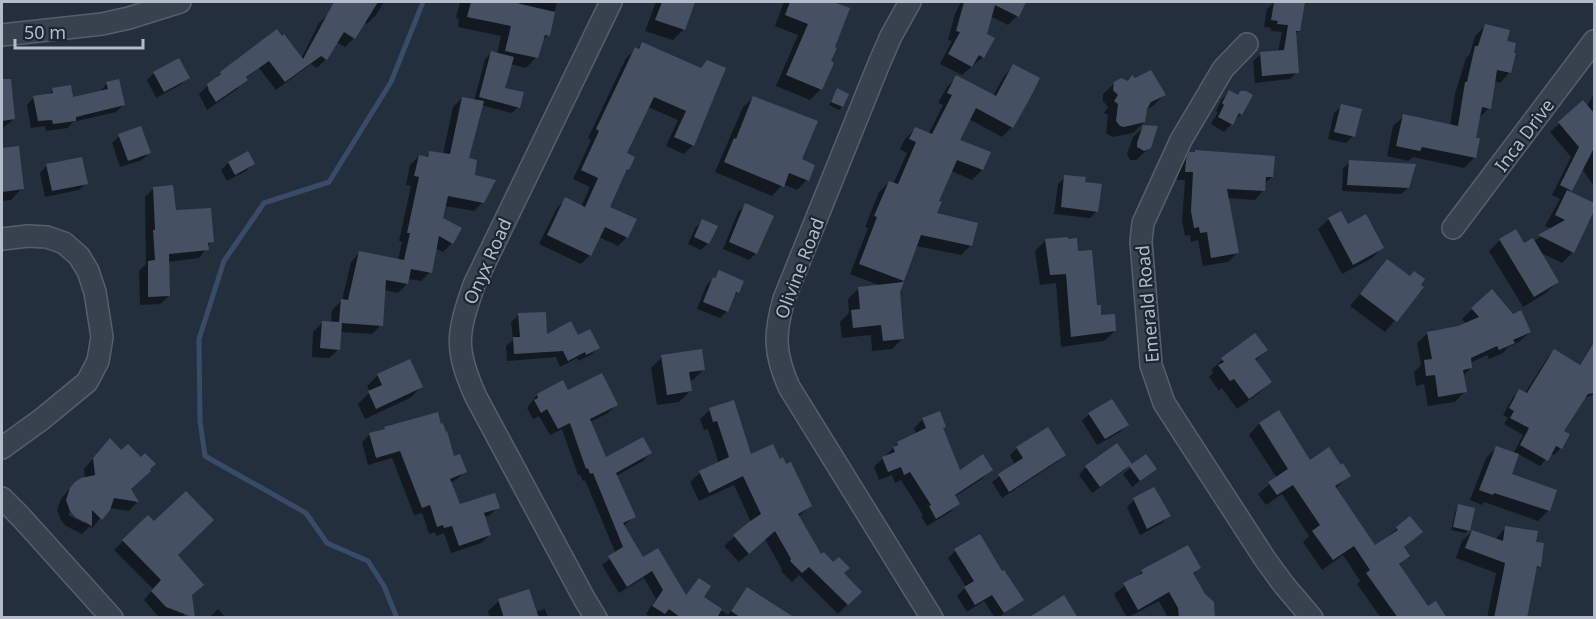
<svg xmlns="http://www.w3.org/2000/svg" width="1596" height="619" viewBox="0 0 1596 619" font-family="'Noto Sans',sans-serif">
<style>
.shadow{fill:#0007;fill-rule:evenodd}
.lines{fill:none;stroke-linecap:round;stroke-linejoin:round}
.stream{stroke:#394c67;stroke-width:5}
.building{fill:#455162}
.minor-casing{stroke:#565f6c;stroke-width:24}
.minor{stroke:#38414e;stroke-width:21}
.labels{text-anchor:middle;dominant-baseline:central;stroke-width:4.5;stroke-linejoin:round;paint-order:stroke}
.street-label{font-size:18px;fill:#b4bcc9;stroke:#1d2633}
</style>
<rect width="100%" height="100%" fill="#242f3e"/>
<path class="shadow" d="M342 2H384L376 15 367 24 364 22 354 38 345 47 336 42 326 59 317 68 311 64 276 90 259 68 245 79 237 89 207 110 199 94 221 73 276 31 301 59 319 23 336 7 338 8Z
M460 2H505L520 5V2H557L548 35 541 42 536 57 526 68 510 64 504 89 518 107 512 113 481 105 468 159 483 202 474 211 445 206 442 219 460 229 452 243 443 252 435 248 430 272 421 281 408 279 407 284 398 293 384 290 381 325 372 334 340 332 339 349 329 358 312 357 313 332 322 323H331L332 310 342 300 351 262 360 252 398 260 402 242 399 241 411 186 406 185 410 165 419 156 425 158 430 152 443 154 453 107 462 98 474 101 485 59 492 52 497 54 501 36 458 27 459 19 456 18Z
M656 2H694L684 29 673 40 645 31Z
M784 2H829L848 8 821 89 810 100 776 86 798 35 775 26Z
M961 2H1024L1017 16 1008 25 990 16 983 57 962 75 940 64 952 41 948 40 955 14Z
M1274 2H1304L1299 31 1294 35 1297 72 1290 79 1255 83 1253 61 1261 54 1278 52 1282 32 1271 31V28L1264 27 1267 9Z
M1485 26 1506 43 1510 72 1500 83 1494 81 1489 108 1478 119 1475 139 1479 140 1474 158 1464 168 1413 157 1408 161 1387 156 1393 126 1404 116 1450 126 1455 94 1466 58 1470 54 1475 36Z
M642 44 700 69 693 145 684 154 666 146 678 120 648 107 625 154 628 169 624 173 608 208 627 237 618 246 599 237 590 255 581 264 539 244 557 208 566 199 581 207 590 187 573 179 591 140 588 138 626 58Z
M1014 66 1012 127 1002 137 969 119 958 141 982 170 972 180 951 171 937 202 935 214 971 245 961 255 916 246 903 280 899 284 903 338 892 349 872 351 871 335 842 338 840 322 849 313 848 299 859 288 881 286 850 274 868 228 865 227 879 192 889 182 893 184 907 153 900 149 905 139 915 129 928 135 943 105 938 103 947 87 957 77 993 96 1004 76Z
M154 73 188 78 180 85 156 98 147 80Z
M1127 82 1164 95 1153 106 1145 110 1144 122 1133 133 1112 137 1106 133 1108 115 1104 113 1108 107 1103 101V94L1115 83Z
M107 83 123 105 116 112 73 122 68 128 46 131 45 126 31 128 27 105 34 97 47 96 53 90 72 99 100 92Z
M837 90 842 107 839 110 829 105Z
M1229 92 1241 114 1224 132 1211 124 1218 112 1216 111 1222 99Z
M1594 94V186L1582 169 1569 192 1594 205V208L1573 252 1562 263 1539 252 1557 282 1546 293 1523 307 1489 251 1500 240 1524 245 1533 242 1552 229 1545 226 1560 199 1552 195 1571 157 1550 132 1583 102 1587 106Z
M11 96 14 119 2 129V97Z
M754 97 800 160 807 180 797 190 783 184 772 196 715 172 743 107Z
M1342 106 1353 136 1346 143 1328 139 1334 113Z
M1144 127 1150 147 1136 160H1130L1127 154 1133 137Z
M119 136 149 153 142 160 120 167 112 143Z
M17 148 22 188 11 200 2 201V149Z
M1195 151 1272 177 1264 184 1263 191 1255 200 1227 198 1237 253 1228 262 1203 266 1198 240 1191 242 1190 235 1185 236 1182 221 1185 180H1177L1178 170 1181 163Z
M247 153 253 164 246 171 227 181 221 170 228 163Z
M1350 162 1408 188 1401 194 1342 191 1343 168Z
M47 165 86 183 79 190 45 197 40 173Z
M1065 177 1084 184 1097 211 1090 218 1054 214 1058 184Z
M154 188 174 211 212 241 199 258 168 262 169 296 160 304 140 305 139 271 146 264 145 197Z
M746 205 756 253 749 260 723 249 738 212Z
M1340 213 1347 226 1382 248 1372 258 1342 274 1318 229 1329 219Z
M703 221 708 243 701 250 688 244 695 228Z
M1046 240 1076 253 1100 317 1115 331 1104 341 1061 347 1056 283 1040 285 1035 251Z
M1388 261 1422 287 1385 332 1350 306Z
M719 272 738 292 732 298 727 311 720 318 697 309 706 286Z
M1472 309 1513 316 1530 332 1519 342 1508 347 1503 353 1489 359 1487 355 1470 363 1471 368 1463 376 1465 391 1455 402 1428 406 1424 384 1416 386 1414 372 1421 365 1417 343 1428 333 1459 328 1466 324 1462 319Z
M519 315 546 337H578L598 347 591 355 578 361 577 358 560 367 556 357 507 361 506 346 513 340 511 322Z
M1594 341V394L1583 399 1562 432 1568 435 1561 448 1554 455 1551 453 1540 466 1518 454 1511 475 1555 491 1548 511 1538 521 1484 502 1482 505 1470 500 1486 458 1496 448 1513 454 1523 435 1504 424 1508 418 1503 415 1513 397 1520 391 1525 393 1548 357 1554 351 1579 366Z
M1266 350 1255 361 1270 382 1259 393 1237 409 1222 388 1219 391 1209 377 1213 373 1211 370 1222 360Z
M662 357 704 369 693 380 689 381 690 391 679 402 657 405 651 368Z
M378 375 421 387 410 398 365 419 358 404 370 392 367 386Z
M568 392 616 405 608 413 590 422 606 459 650 453 643 461 616 476 634 517 623 526 643 559 685 596 699 580 702 597 728 615 740 597 747 589 781 618H651L646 614 656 599 644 578 619 593 602 565 616 554 585 480 583 481 580 475H578L562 429 550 435 539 416 533 419 527 408 537 395Z
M1112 401 1127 425 1120 432 1097 445 1082 421 1089 414Z
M710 410 751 456 779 461 810 506 798 517 821 556 842 574 860 592 838 614 799 575 792 582 781 571 782 569 765 539 739 562 724 546 751 522 734 485 699 501 690 482 700 473 719 464 708 429 704 430 700 419Z
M1278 412 1310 462 1349 476 1335 489 1375 547 1397 529 1421 532 1403 548 1408 556 1398 566 1427 608 1439 618H1381L1357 584 1360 581 1343 555 1322 570 1303 542 1309 536 1282 494 1266 505 1258 494 1277 478 1249 435 1259 424Z
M923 419 945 426 942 429 959 472 991 470 982 479 954 497 958 504 949 513 927 526 921 516 923 515 901 480 895 483 892 475 879 480 874 467 898 443 916 434 914 428Z
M385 428 453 458 466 471 457 479 450 483 459 506 498 507 490 515 484 517 490 535 481 543 451 553 444 533 436 536 435 532 429 534 422 513 414 515 392 458 368 465 362 442 370 434 382 431Z
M1017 448 1064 455 1057 462 1002 498 992 482 1015 465 1010 455Z
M101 449 137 502 129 511 109 508 92 528 90 526 82 534 66 526 61 520 57 510 61 499 66 493 75 483 85 478 84 469ZM70 512 84 520V523L68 515Z
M1145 456 1155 469 1132 487 1123 474Z
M1086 467 1125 468 1126 469 1092 493 1079 475Z
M1134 500 1169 515 1162 523 1140 535 1127 507Z
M1459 506 1468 530 1465 533 1451 530 1456 509Z
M148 517 176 555 191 596 192 607 181 618H163L157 615 144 600 153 589 114 550Z
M1505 528 1539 566 1534 571 1525 618H1487L1496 573 1456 558 1462 541 1472 531 1495 540Z
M955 551 1002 573 1022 600 998 618H995L984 601 967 612 957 596 966 587 948 558Z
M1199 568 1192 575 1216 618H1168L1159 601 1127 618 1114 594 1142 572Z
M499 601 535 612 545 609 548 618H490L488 611Z
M218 609 226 618H209Z"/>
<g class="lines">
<path class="stream" d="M397 618 384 586 368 561 327 543 306 513 205 456 200 421 199 339 224 261 264 203 329 182 391 82 423 2"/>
</g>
<path class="building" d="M334 2H378L355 39 344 32 327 60 321 56 285 82 269 61 246 77 248 80 216 102 209 91 207 84 221 74 220 72 277 29 282 36 284 34 303 59Z
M471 2H512L555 12 550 36 545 35 538 58 505 51 511 26 467 17Z
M662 2H695L685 30 655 20Z
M790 2H833L850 8 835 47 837 48 831 61 834 63 822 90 786 75 808 24 785 15Z
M964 2H1026L1019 17 995 5 987 34 995 38 984 58 979 55 972 67 948 54 960 32 956 31Z
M1274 2H1305L1300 31H1296L1299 73 1262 76 1260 52 1284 50 1288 25 1277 24 1278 21 1271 20Z
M1485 24 1510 30 1507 41 1516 43 1514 53H1516L1511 73 1497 70 1491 109 1482 107 1476 138H1480L1476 158 1422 147 1420 151 1396 146 1403 114 1458 126 1465 82H1467L1475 46H1478Z
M642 42 701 68 707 60 726 68 694 146 674 137 686 111 654 97 627 153 635 157 629 170 627 169 610 207 637 219 628 238 605 227 591 256 547 235 565 197 585 207 598 178 581 170 599 131 596 129 635 47 639 49Z
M491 51 514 57 505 88 524 92 520 108 479 97Z
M179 58 190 78 164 92 153 72Z
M1013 64 1040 78 1029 100 1013 128 976 108 960 140 991 152 983 170 957 160 939 201 942 202 937 213 978 223 972 246 921 235 904 281 859 264 877 217 874 216 889 181 898 184 916 142 909 139 915 127 932 134 952 95 947 93 956 75 996 96Z
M1151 70 1166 95 1151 102 1147 109 1145 122 1124 127 1120 126 1116 121 1118 104 1114 101 1118 95 1113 90 1114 82 1121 78 1128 81 1132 75 1135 78Z
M2 79H11L15 119 2 121Z
M119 79 125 105 76 117V121L53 124 52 120 38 121 33 96 53 93 52 88 71 85 73 97 108 89 106 82Z
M837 88 849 94 843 107 831 102Z
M1229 90 1238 95 1240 91H1246L1253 95 1242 115 1239 113 1233 125 1218 117 1224 105 1222 103Z
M753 96 818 121 802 159 815 165 809 181 789 173 784 187 724 162 734 138 736 139Z
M462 97 484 101 469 158 477 160 475 175 496 180 484 203 448 196 443 218 462 228 453 244 439 236 432 273 411 269 408 284 386 280 383 326 342 323 340 350 320 348 322 321 339 322 341 299 348 300 359 251 404 260 410 233H407L419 177 414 176 419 155 428 157 429 151 450 154Z
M1583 100 1594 113V148L1572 191 1560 185 1579 147 1558 122Z
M1341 104 1362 109 1355 137 1334 132Z
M1143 125 1158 126 1151 148 1144 151 1137 147V143Z
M141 126 151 153 128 161 118 134Z
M19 146 24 189 2 192V148Z
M1195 150 1275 156 1273 177H1266L1265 191 1227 189 1239 253 1211 258 1207 232 1200 233 1199 227 1194 228 1191 211 1193 172H1185L1186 160 1189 152H1195Z
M248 151 255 164 235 175 228 162Z
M82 157 88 184 52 191 46 164Z
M1349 160 1416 164 1409 188 1347 185Z
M1064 175 1086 177 1085 182 1102 184 1098 212 1061 207Z
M173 185 176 210 211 208 214 242 208 243 209 250 169 254 170 296 148 297V261L155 260 153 230H155L153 187Z
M1567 190 1594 203V211L1574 253 1538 235 1565 220 1555 215Z
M745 203 774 216 757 254 729 242Z
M1341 211 1348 224 1366 214 1384 248 1353 265 1328 218Z
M702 219 718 226 709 244 694 237Z
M1516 229 1524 243 1533 238 1559 282 1534 297 1499 239Z
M1068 237V239L1077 238 1078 251 1092 250 1097 305H1101V315L1115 314 1116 331 1071 337 1066 274 1050 275 1045 239Z
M1387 259 1410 276 1414 271 1425 279 1421 285 1424 287 1397 322 1360 294Z
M719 270 744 281 739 293 736 292 728 312 703 302 713 277 715 278Z
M904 282 900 292 904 339 883 341 881 325 853 328 851 310 860 309 858 287Z
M1492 289 1513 314 1521 310 1531 332 1513 340 1515 343 1499 350 1497 346 1471 358 1472 368 1463 370 1467 392 1438 397 1435 375 1426 376 1424 360 1432 359 1427 332 1458 326 1479 317 1471 308Z
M546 312 547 334 571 321 578 335 590 329 600 348 586 355 585 352 568 361 563 351 514 354 513 337H520L518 313Z
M1255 333 1268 350 1255 359 1272 382 1249 399 1234 379 1230 381 1218 365 1224 362 1221 358Z
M1594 342V393L1588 394 1564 431 1570 434 1562 449 1556 446 1548 461 1520 445 1529 428 1510 418 1514 411 1509 408 1519 389 1527 393 1554 349 1580 365Z
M702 349 705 370 689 372 692 391 667 395 661 355Z
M410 359 423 387 376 409 368 391 382 385 377 374Z
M602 373 618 405 590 419 606 457 643 437 652 453 616 473 636 517 623 523 643 557 658 548 686 595 699 578 711 586 704 597 722 609 717 618H681L669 609 665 614 652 606 663 590 652 571 627 587 608 556 623 547 593 473 590 474 588 468 586 469 570 423 558 429 547 409 541 413 534 400 538 398 537 394 563 380 568 390Z
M1112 399 1129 425 1105 439 1088 413Z
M734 400 751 454 773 444 780 459 783 457 786 464 791 462 812 506 798 514 821 554 824 552 833 562 839 557 850 568 844 573 862 592 848 605 809 567 802 573 790 561 791 559 775 531 749 554 733 535 749 522 761 514 743 476 709 493 699 471 729 457 717 421 713 422 709 408Z
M1279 410 1310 460 1329 447 1341 465 1343 463 1351 476 1335 486 1375 545 1398 530 1396 527 1410 516 1423 532 1404 547 1410 556 1399 564 1428 606 1436 601 1447 618H1398L1366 573 1370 570 1354 546 1333 560 1312 531 1320 525 1293 485 1277 495 1268 482 1288 469 1259 423Z
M940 411 946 427 943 428 960 470 983 454 993 470 955 495 960 504 936 519 929 506 931 505 910 472 904 475 901 467 888 472 882 457 895 452 893 447 898 445 897 442 926 428 922 418Z
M438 412 441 424 443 423 446 432 447 431 454 456 460 454 467 472 450 479 460 504 495 493 500 508 484 513 491 535 459 546 452 526 444 528 443 525 437 527 430 505 422 508 400 451 376 458 369 433 385 429 384 427Z
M1048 427 1066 455 1009 492 998 474 1023 458 1016 447Z
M110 438 121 450 128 444 141 457 145 453 156 464 150 469 151 471 131 489 139 502 114 498 110 510 102 520 92 510V526L75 517 70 511 66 500 70 488 75 482 81 478 95 475 93 458Z
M1117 443 1132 464 1100 487 1085 466Z
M1496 446 1519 454 1512 474 1557 490 1550 511 1494 493 1493 495 1479 490Z
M1146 454 1157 469 1140 481 1129 466Z
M1154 487 1171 516 1147 529 1133 498Z
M186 491 214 520 178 555 204 585 192 595 195 618 166 607 151 591 161 580 122 540 148 515 154 521Z
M1458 504 1475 508 1470 531 1453 527Z
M1505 526 1538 531 1536 542 1544 543 1541 567 1537 566 1527 618H1494L1505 563 1465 548 1472 530 1503 541Z
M980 534 1002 571 1004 570 1024 600 1004 613 992 595 975 605 964 587 974 581 954 549Z
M1188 545 1201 568 1193 573 1205 594 1214 602 1215 618H1179L1178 608 1169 592 1138 610 1123 583 1143 573 1141 570Z
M747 587 795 618H741L731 611Z
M529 589 539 618H504L498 599Z
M1064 595 1078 618H1028Z"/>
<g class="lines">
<defs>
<path id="minor" d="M910 2 891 36 878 66 784 299C774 334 774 353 789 387L932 618
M2 35 102 24 129 18 180 2
M1247 44 1223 69 1181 140 1143 223 1141 241 1151 365 1164 403 1265 559 1284 585 1312 618
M1453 228 1594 41
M2 239 28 236 47 237 64 243 79 256 88 271 95 292 102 337 98 361 87 382 42 419 2 448
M2 498 20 516 112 618
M596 618 585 600 476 397C454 348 457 334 474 285L611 2"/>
</defs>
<use href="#minor" class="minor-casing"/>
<use href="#minor" class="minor"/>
</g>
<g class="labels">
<g class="street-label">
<text transform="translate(1524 135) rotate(-53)">Inca Drive</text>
<text transform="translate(487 261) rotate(-66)">Onyx Road</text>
<text transform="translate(799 268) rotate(-69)">Olivine Road</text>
<text transform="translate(1147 304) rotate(-95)">Emerald Road</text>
</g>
</g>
<rect width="1596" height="619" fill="none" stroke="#b4bcc9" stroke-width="6"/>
<path d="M15 39v9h128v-9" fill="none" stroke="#b4bcc9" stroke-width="3"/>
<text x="24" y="39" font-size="18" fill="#b4bcc9" stroke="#1d2633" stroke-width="4.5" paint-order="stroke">50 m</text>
</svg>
